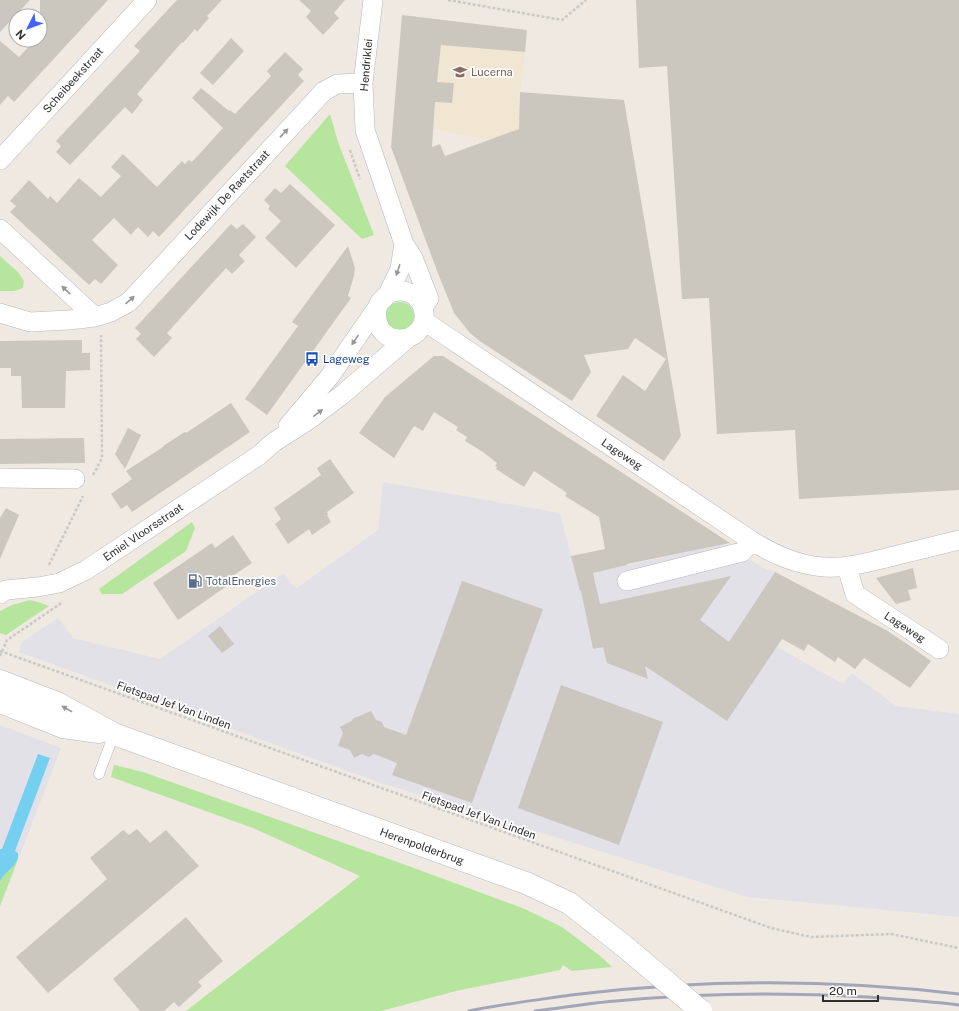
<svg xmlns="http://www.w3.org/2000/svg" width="959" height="1011" viewBox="0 0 959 1011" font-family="'Public Sans',sans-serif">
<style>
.industrial{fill:#e3e1e8}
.education{fill:#f0e6d1}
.green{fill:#b6e59e}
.water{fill:#75cff0}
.building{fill:#cbc7bf}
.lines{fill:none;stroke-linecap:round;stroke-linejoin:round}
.lane-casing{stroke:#b4b7c1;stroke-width:11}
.street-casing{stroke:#b4b7c1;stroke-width:20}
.secondary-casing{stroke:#b4b7c1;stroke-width:23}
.path{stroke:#c9c9c9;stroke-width:2.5;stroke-dasharray:3 2;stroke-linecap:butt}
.lane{stroke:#fff;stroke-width:10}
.street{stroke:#fff;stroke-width:19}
.secondary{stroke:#fff;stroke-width:22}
.rail{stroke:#a3a6b8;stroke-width:3}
.secondary-bridge-casing{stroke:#b4b7c1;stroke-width:23;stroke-linecap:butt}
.secondary-bridge{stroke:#fff;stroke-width:22}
.oneway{fill:#969696}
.labels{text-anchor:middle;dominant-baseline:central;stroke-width:3.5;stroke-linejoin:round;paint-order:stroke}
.street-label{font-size:11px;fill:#2e2e2e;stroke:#fff}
.education-label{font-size:11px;fill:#785e54;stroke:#fff;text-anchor:start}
.transit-label{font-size:11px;fill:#164399;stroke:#fff;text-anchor:start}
.service-label{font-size:11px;fill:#4e5e75;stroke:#fff;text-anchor:start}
</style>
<rect width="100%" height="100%" fill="#efe9e1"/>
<path class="industrial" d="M383 482 560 513 580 591 596 588 592 573 723 544 769 571 770 569 789 579 761 627 782 639 777 647 843 684 852 673 896 706 959 714V917L748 897 381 783 19 652 22 642 58 618 73 638 160 659 284 573 293 586 297 588 378 530Z
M0 725 61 748 0 907Z"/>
<path class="education" d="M400 42 525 52 520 92 519 123 518 124 521 136 502 135 490 140 433 129 392 127Z"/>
<path class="green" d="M330 114 338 142 374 235 362 239 285 166Z
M0 256 18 272 24 281 23 288 14 291H0Z
M386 316a14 14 0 1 1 28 0a14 14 0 1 1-28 0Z
M192 522 195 528 186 551 122 594H102L99 589Z
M30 600 41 603 49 606 6 635 0 633V611L12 605Z
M114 765 143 772 403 864 525 909 562 927 599 955 612 967 572 971 563 965 560 970 456 991 381 1011H186L360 876 253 828 111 777Z
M0 853H18V859L0 906Z"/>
<path class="water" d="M38 754 50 758 15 851 18 853C19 867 5 870 0 881V849H2Z"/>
<path class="building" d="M0 0H30L0 32Z
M40 0H108L14 102 8 96 0 105V41L19 57 35 40H40Z
M177 0H222L207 16 209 18 197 32 195 29 183 43 182 42 137 94 143 100 132 114 125 107 70 165 56 152 61 146 56 141 140 51 134 46Z
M299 0H345L334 13 339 18 323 35 306 17 311 11Z
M636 0H959V490L799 499 795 430 717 434 709 298 682 299 667 66 639 68Z
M402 15 527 30 525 52 441 45 437 82 454 83 452 103 435 102 432 147 440 144 445 156 519 129 520 92 624 100 681 436 664 461 596 416 623 375 645 391 666 359 635 338 628 349 584 355 591 372 572 401 481 342 470 333 454 313 439 276 391 147Z
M231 38 244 51 213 85 200 73Z
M285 52 303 69 298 75 304 81 159 237 153 231 148 237 138 227 131 235 114 218 92 240 118 265 101 284 95 279 89 285 10 212 16 206 10 201 29 180 48 199 50 196 57 203 79 178 101 197 121 176 111 167 123 154 157 187 182 161 185 164 189 160 192 162 223 128 192 98 201 88 229 111 230 110 235 114 271 76 267 71Z
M290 184 335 225 296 268 265 238 281 221 268 209 270 206 264 200 275 188 281 193Z
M231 224 237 229 243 224 256 237 239 255 245 261 232 274 226 268 167 333 172 338 154 357 136 339 141 334 135 328Z
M348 246 355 268 354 276 348 296 351 298 267 415 245 399 298 326 292 322Z
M82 340V353H90V370L66 371 65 408H22L21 376H11V368H0V341Z
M434 356H443L730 543 627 564V565L593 573 600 604 731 576 700 620 729 642 775 572 886 630 910 646 931 661 910 688 864 658 855 669 838 657 835 662 808 644 804 651 782 639 727 721 645 666 648 679 607 663 603 647 593 649 581 591H580L571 556 605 549 599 517 565 496 567 493 534 471 524 487 496 469 497 467 495 466 497 463 483 452 465 441 467 437 456 430 458 427 434 412 423 431 414 426 394 458 359 433 385 397Z
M231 403 250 432 132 512 127 505 121 509 111 494 132 479 126 471 163 447H164L163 446 185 432 186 433Z
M128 428 141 435 125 469 115 454Z
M84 438 85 463 0 464V439Z
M330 459 354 493 327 512 328 514 327 515 331 522 312 535 309 529 288 544 275 524 281 519 274 508 321 475 317 468Z
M6 508 19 515 0 559V518Z
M233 535 252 563 234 575 237 579 178 620 153 583 212 543 215 548Z
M913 568 917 588 908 590 911 600 896 604 876 578Z
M462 581 543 609 472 803 392 775 397 763 374 754 369 757 362 754 354 758 350 750 338 746 343 733 340 727 353 720 352 719 371 711 376 720 382 722 384 727 406 735Z
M220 626 234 644 222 653 208 636Z
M561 685 663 722 619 845 518 808Z
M137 829 150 843 166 830 199 866 48 993 16 957 107 879 90 858 123 830 129 835Z
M186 917 223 961 198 982 202 986 179 1007 174 1002 164 1011H140L113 979Z"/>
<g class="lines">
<defs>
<path id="lane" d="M99 774 114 734"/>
<path id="street" d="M373 0 363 83 365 130 404 244 413 258 429 299 423 306
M0 160 147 0
M0 229 95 317
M377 308C374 329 387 343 408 338
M0 313 30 322 69 320 95 317 111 312 129 302 324 91 337 84 363 83
M424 321 752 541C775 555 797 565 824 567 846 569 868 562 890 557 913 551 936 546 959 540
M288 426 330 376 377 308 380 302 388 294 400 269 404 244
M0 478 75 479
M847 567 855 594 939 649
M627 581 742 552 752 541
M0 594 6 590 38 587 59 583 86 570 258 456 274 442 310 419 343 394 408 338C440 325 420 279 388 294"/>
<path id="secondary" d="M0 681 57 703 114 734 526 883 569 903 624 946
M0 702 63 727 99 732"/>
</defs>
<use href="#lane" class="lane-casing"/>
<use href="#street" class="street-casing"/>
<use href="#secondary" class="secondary-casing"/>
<path class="path" d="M448 0 562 20 586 0
M350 150 353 159 360 179
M93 475 102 458 101 335
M49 565 83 496
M0 651 771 928 811 937 891 934 959 948
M0 656 7 640 63 602"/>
<use href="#lane" class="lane"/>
<use href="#street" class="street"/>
<use href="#secondary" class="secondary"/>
<path class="rail" d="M469 1011C503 1004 537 1000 571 995 700 979 831 979 959 994
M535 1011C562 1008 589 1003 616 1001 700 993 785 992 868 997 898 999 929 1001 959 1005"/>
<defs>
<path id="secondary-bridge" d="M624 946 701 1011"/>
</defs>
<use href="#secondary-bridge" class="secondary-bridge-casing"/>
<use href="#secondary-bridge" class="secondary-bridge"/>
</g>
<defs><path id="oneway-solid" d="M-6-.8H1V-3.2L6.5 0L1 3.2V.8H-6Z"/></defs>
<g class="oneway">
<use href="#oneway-solid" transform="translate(284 133) rotate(-47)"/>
<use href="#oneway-solid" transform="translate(398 270) rotate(109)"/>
<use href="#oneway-solid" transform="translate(66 290) rotate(-137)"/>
<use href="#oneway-solid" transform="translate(130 300) rotate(-41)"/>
<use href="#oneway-solid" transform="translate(355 340) rotate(124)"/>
<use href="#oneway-solid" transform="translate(318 413) rotate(-37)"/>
<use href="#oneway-solid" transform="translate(67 709) rotate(-151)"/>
</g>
<defs>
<symbol id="school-bare" viewBox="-9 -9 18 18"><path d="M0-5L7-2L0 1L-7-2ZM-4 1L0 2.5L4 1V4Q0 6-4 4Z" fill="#8d6e63" stroke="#fff" stroke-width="2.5" paint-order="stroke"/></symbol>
<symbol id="bus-bare" viewBox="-9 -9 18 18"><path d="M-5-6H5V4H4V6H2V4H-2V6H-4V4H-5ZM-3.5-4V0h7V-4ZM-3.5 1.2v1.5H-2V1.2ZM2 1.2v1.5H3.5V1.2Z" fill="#1a4fb4" stroke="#fff" stroke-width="2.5" paint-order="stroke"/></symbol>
<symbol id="fuel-bare" viewBox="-9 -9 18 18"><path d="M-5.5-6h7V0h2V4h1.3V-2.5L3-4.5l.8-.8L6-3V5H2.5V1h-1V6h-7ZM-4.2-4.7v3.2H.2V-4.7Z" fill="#5c6f8a" stroke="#fff" stroke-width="2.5" paint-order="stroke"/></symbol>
</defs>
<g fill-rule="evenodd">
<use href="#school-bare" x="450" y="62" width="20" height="20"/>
<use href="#bus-bare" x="302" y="349" width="20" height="20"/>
<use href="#fuel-bare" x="185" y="571" width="20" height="20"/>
</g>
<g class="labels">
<g class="street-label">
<text transform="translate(366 65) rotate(-85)">Hendriklei</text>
<text transform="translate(73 80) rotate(-48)">Scheibeekstraat</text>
<text transform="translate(227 195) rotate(-47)">Lodewijk De Raetstraat</text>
<text transform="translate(622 454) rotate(34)">Lageweg</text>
<text transform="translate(143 532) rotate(-34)">Emiel Vloorsstraat</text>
<text transform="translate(905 627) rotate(33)">Lageweg</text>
<text transform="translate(174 705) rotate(20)">Fietspad Jef Van Linden</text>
<text transform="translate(479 815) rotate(20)">Fietspad Jef Van Linden</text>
<text transform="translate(422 846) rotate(20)">Herenpolderbrug</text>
</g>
<g class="education-label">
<text x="471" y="72">Lucerna</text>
</g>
<g class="transit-label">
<text x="323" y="359">Lageweg</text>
</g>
<g class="service-label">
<text x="206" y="581">TotalEnergies</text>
</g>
</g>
<g transform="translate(28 28) rotate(228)"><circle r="19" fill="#ffffff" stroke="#ababab"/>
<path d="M0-3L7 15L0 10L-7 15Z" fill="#4264fb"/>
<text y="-6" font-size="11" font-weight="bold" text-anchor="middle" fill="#2e2e2e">N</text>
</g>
<path d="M823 995v6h55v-6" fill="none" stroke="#2e2e2e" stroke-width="2"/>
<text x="829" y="995" font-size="12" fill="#2e2e2e" stroke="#ffffff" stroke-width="3" paint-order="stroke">20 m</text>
</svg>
